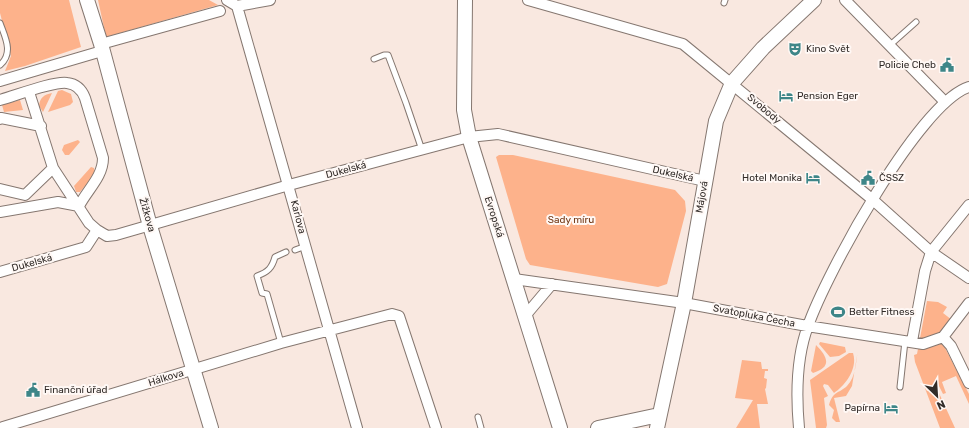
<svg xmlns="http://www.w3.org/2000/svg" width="969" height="428" viewBox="0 0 969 428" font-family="Rubik,sans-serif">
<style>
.green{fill:#fdb28b}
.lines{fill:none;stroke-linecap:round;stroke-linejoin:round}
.lane-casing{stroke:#857770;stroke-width:7}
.street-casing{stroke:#857770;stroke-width:12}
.secondary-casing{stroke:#857770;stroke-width:16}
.lane{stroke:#fff;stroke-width:5}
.street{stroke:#fff;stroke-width:10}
.secondary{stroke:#fff;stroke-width:14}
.labels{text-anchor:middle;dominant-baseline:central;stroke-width:4;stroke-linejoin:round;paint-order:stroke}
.poi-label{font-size:10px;fill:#322c29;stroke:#fff8f5;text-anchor:start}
.street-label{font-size:10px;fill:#322c29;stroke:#fff8f5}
.park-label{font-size:10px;fill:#713612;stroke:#fff8f5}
</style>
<rect width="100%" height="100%" fill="#f9e8e0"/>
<path class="green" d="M0 0H69L81 47 25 66 5 71 11 56 0 13Z
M98 0H209L218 5 106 37Z
M62 90 71 94 73 102 70 105 48 112 58 91Z
M52 93 43 112 39 106C40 97 44 95 52 93Z
M20 100 23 110 4 112 2 105Z
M78 140 80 142 69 155H65L62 150 64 145Z
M499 155H513L675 190 685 201 686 211 667 284 658 287 530 265 526 259 496 157Z
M91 167 94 168 95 174 80 192H76L74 186Z
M927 301 938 302 947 307 943 313 952 320 942 342 969 394V404L956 376 942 382 946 393 943 394 938 384 926 389 927 391 934 389 939 393 955 428H940L915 362 914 355 917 354Z
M820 342 845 347 846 352 839 356 830 357 819 344Z
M816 345C827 356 833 367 813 373L811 371Z
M858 350 852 386 846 396 834 398 840 422H836L832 418 834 410 829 405C833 391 838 394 847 386 856 377 856 361 858 350Z
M849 353H853C858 368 846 385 834 393L828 385 824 384 823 386 828 396 824 398 827 425 826 428H816L810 380Z
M742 360 761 362 762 369H768V371H765L764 378 767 379 766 388 765 389 768 404H757L760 428H736L753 400 735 398Z"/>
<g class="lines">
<defs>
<path id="lane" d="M724 3 725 0
M0 23C5 37 14 53 0 65
M889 46 916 22
M374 59 384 55H388L406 103 422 150
M295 250 306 246
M281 343 267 294 262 293 257 276C268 272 272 268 275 257L286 252
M900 387 905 341
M478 417 481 428"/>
<path id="street" d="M227 0 237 6 270 0
M528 0 683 44 873 200 931 252 969 278
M845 0 945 102
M237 6 357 428
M101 44 220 11
M0 81 102 51
M29 92 53 168 89 223 97 230 107 236 116 235 289 185 469 137 498 134 705 181
M0 100C15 96 53 81 67 83 76 84 82 90 85 98L103 158C103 177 87 190 79 206
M0 119 1 118 41 126
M0 189 25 195 53 168
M0 212 58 202 79 206
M0 272 86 247 97 230
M514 279 684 303 807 326 923 344 943 337 951 346 969 383
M525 316 552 284
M943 337 969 303
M912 341 925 271 931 252 969 205
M3 427 281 343 392 314 399 316 436 428
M799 428C796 395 796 358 808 326 826 274 919 103 969 87"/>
<path id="secondary" d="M87 0 101 44 150 226 211 428
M465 0 464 110 469 137 560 428
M598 428 659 415
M657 428 684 303 716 121 732 83 763 48 814 0"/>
</defs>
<use href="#lane" class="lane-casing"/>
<use href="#street" class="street-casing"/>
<use href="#secondary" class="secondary-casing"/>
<use href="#lane" class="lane"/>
<use href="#street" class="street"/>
<use href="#secondary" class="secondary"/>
</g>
<defs>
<symbol id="theatre-bare" viewBox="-9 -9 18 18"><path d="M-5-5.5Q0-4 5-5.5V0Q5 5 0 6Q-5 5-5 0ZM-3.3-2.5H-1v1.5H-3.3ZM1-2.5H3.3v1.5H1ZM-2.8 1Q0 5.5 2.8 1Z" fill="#3e8688" stroke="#fff8f5" stroke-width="2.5" paint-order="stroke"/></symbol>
<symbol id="civic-bare" viewBox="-9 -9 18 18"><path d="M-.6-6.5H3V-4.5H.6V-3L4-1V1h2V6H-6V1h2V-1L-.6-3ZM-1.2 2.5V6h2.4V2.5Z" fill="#3e8688" stroke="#fff8f5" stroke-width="2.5" paint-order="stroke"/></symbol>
<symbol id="hotel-bare" viewBox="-9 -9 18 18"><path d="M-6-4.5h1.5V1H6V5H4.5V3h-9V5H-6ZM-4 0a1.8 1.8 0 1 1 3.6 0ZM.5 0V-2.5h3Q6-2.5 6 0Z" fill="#3e8688" stroke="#fff8f5" stroke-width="2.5" paint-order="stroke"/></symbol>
<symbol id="stadium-bare" viewBox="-9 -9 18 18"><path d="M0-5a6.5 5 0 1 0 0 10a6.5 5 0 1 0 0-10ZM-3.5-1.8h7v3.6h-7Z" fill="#3e8688" stroke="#fff8f5" stroke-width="2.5" paint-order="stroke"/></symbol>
</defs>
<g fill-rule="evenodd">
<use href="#theatre-bare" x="785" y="39" width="20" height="20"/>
<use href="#civic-bare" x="937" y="55" width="20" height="20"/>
<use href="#hotel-bare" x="776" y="86" width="20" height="20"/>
<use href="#hotel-bare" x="803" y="168" width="20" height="20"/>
<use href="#civic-bare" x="858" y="168" width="20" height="20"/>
<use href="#stadium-bare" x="828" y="302" width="20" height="20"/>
<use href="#civic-bare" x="23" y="380" width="20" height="20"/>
<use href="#hotel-bare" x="881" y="398" width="20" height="20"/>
</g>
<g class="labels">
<g class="poi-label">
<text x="806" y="49">Kino Svět</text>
<text x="936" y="65" text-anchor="end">Policie Cheb</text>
<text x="797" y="96">Pension Eger</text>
<text x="802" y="178" text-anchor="end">Hotel Monika</text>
<text x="879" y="178">ČSSZ</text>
<text x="849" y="312">Better Fitness</text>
<text x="44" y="390">Finanční úřad</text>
<text x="880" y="408" text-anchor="end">Papírna</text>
</g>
<g class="street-label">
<text transform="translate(764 109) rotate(40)">Svobody</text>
<text transform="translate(346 170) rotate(-15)">Dukelská</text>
<text transform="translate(673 174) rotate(13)">Dukelská</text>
<text transform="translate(702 197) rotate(-80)">Májová</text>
<text transform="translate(147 215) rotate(74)">Žižkova</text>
<text transform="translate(298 217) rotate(75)">Karlova</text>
<text transform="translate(494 217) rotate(72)">Evropská</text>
<text transform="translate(32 263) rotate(-16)">Dukelská</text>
<text transform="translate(754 316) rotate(11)">Svatopluka Čecha</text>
<text transform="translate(166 378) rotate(-17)">Hálkova</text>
</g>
<g class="park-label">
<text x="571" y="220">Sady míru</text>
</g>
</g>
<g transform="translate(937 396) rotate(155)" stroke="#fff8f5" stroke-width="3" paint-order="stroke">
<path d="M0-3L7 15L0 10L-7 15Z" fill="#322c29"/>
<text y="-6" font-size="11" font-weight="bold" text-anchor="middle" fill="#322c29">N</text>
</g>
</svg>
